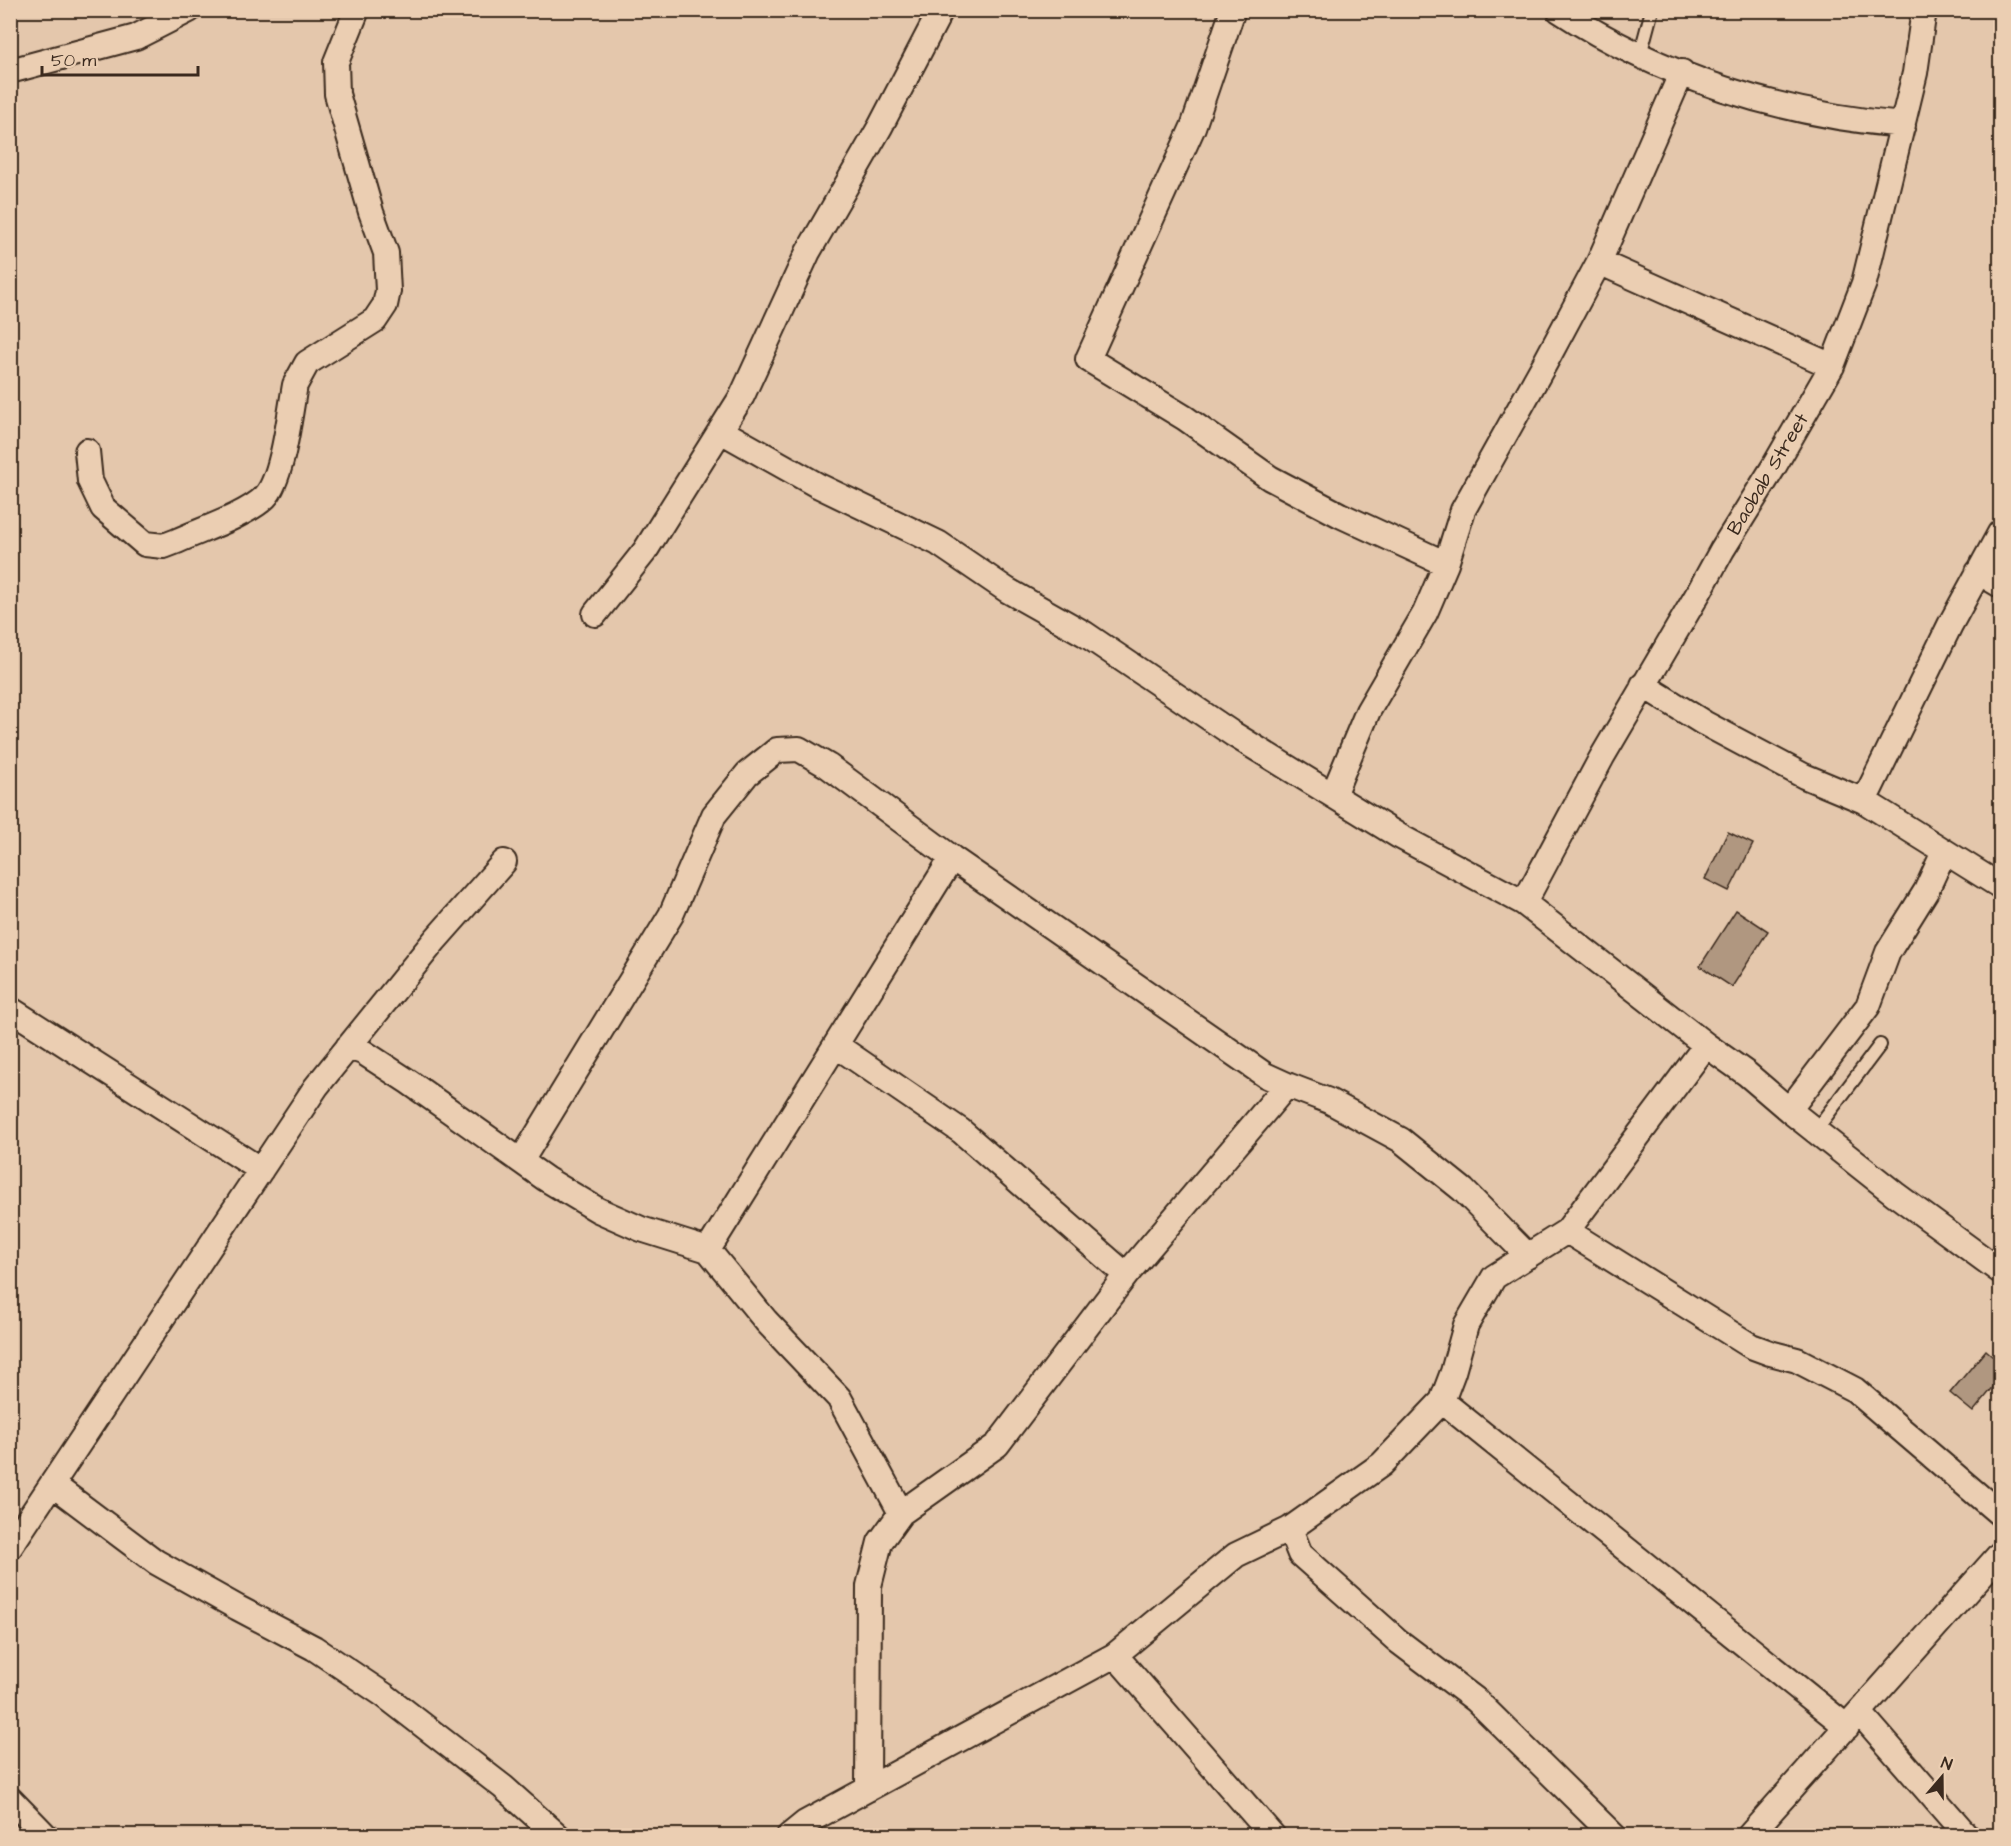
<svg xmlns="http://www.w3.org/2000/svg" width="2011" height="1846" viewBox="0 0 2011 1846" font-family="'Architects Daughter',sans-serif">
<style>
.building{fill:#b09780;stroke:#3b2a1e;stroke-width:1.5}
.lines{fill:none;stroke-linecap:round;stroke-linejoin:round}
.service-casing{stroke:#3b2a1e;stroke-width:16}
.minor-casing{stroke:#3b2a1e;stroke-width:28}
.service{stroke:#ebceb2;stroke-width:12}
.minor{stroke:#ebceb2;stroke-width:24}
.labels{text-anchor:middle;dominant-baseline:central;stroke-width:4.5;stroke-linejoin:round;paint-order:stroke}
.street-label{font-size:20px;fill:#3b2a1e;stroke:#ebceb2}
</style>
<rect width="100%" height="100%" fill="#e4c7ac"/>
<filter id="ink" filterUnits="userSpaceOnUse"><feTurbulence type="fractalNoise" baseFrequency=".0167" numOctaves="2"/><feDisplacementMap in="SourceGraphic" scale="12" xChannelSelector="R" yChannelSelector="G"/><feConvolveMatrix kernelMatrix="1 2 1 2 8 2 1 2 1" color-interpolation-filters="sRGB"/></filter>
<g filter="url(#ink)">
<path class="building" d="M1728 832 1753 844 1729 891 1705 879Z
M1736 910 1768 931 1732 987 1700 966Z
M1986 1350 2000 1362V1379L1973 1412 1950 1393Z"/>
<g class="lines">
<defs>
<path id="service" d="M1640 55 1652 10
M1815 1131 1880 1045"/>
<path id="minor" d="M1233 10 1193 127 1088 359 1185 418 1270 478 1340 515 1446 564
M1559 10C1661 77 1782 115 1903 125
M10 71 136 37 189 10
M1599 262 1832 366
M721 431 817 485 938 543 1007 590 1085 634 1233 734 1399 836 1524 903 1706 1045 1747 1074 1789 1110 1895 1194 2000 1271
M87 451 90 481 103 508 145 544 164 546 177 541C201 530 247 515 265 497 283 478 290 412 295 385L307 363 375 320 385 305 388 291 386 253 371 212 337 94 336 62 357 10
M1978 572 2000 585
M595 614 645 551 742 396 808 252 880 127 941 10
M1643 685 1704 723 1804 776 1864 801 2000 886
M1333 795 1368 711 1425 613 1446 564 1463 510 1545 363 1599 262 1682 72
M1864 801 1950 625 2000 533
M1524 903 1602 757 1699 592 1722 550 1773 468 1832 366 1864 283 1915 73 1924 10
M10 1009 261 1170
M837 1046 961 1131 1126 1275
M348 1047 363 1052 409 1082 546 1179 598 1210 641 1229 708 1250
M1789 1110 1868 1006 1888 952 1926 891 1944 852
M521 1161 671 915 714 815 747 774 777 750 799 749 828 766 952 858 1265 1075 1287 1085 1329 1101 1401 1140 1463 1190 1528 1256
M1567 1231 1751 1346 1770 1353 1797 1360 1855 1390 2000 1514
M1442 1401 1847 1727
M52 1484 156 1562 238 1608 314 1648 384 1695 503 1787 558 1836
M901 1513 839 1398 766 1321 708 1250 952 858
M1290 1529 1300 1554 1398 1641 1476 1700 1614 1836
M10 1547 316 1087 435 940 504 862
M1860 1713 1967 1836
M868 1789 869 1586 880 1542 901 1513 997 1445 1126 1275 1287 1085
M10 1799 46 1836
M789 1836 805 1823 1115 1655
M1273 1836 1115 1655 1236 1555 1290 1529 1382 1464 1442 1401 1453 1372 1466 1325 1494 1277 1567 1231 1706 1045
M1749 1836 2000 1554"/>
</defs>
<use href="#service" class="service-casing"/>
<use href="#minor" class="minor-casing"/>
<use href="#service" class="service"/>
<use href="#minor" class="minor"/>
</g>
</g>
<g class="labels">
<g class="street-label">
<text transform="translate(1768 474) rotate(-59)">Baobab Street</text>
</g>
</g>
<rect width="2011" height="1846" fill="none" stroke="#ebceb2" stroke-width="36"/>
<rect x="18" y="18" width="1975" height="1810" fill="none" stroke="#3b2a1e" stroke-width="2" filter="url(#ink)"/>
<g transform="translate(1942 1777) rotate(20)" stroke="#ebceb2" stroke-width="4.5" paint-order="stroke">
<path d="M0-4.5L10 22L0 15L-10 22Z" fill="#3b2a1e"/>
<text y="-9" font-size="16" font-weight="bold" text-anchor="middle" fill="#3b2a1e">N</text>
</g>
<path d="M42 66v9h156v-9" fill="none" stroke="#3b2a1e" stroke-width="3"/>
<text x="51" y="66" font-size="18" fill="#3b2a1e" stroke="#ebceb2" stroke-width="4.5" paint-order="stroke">50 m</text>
</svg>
